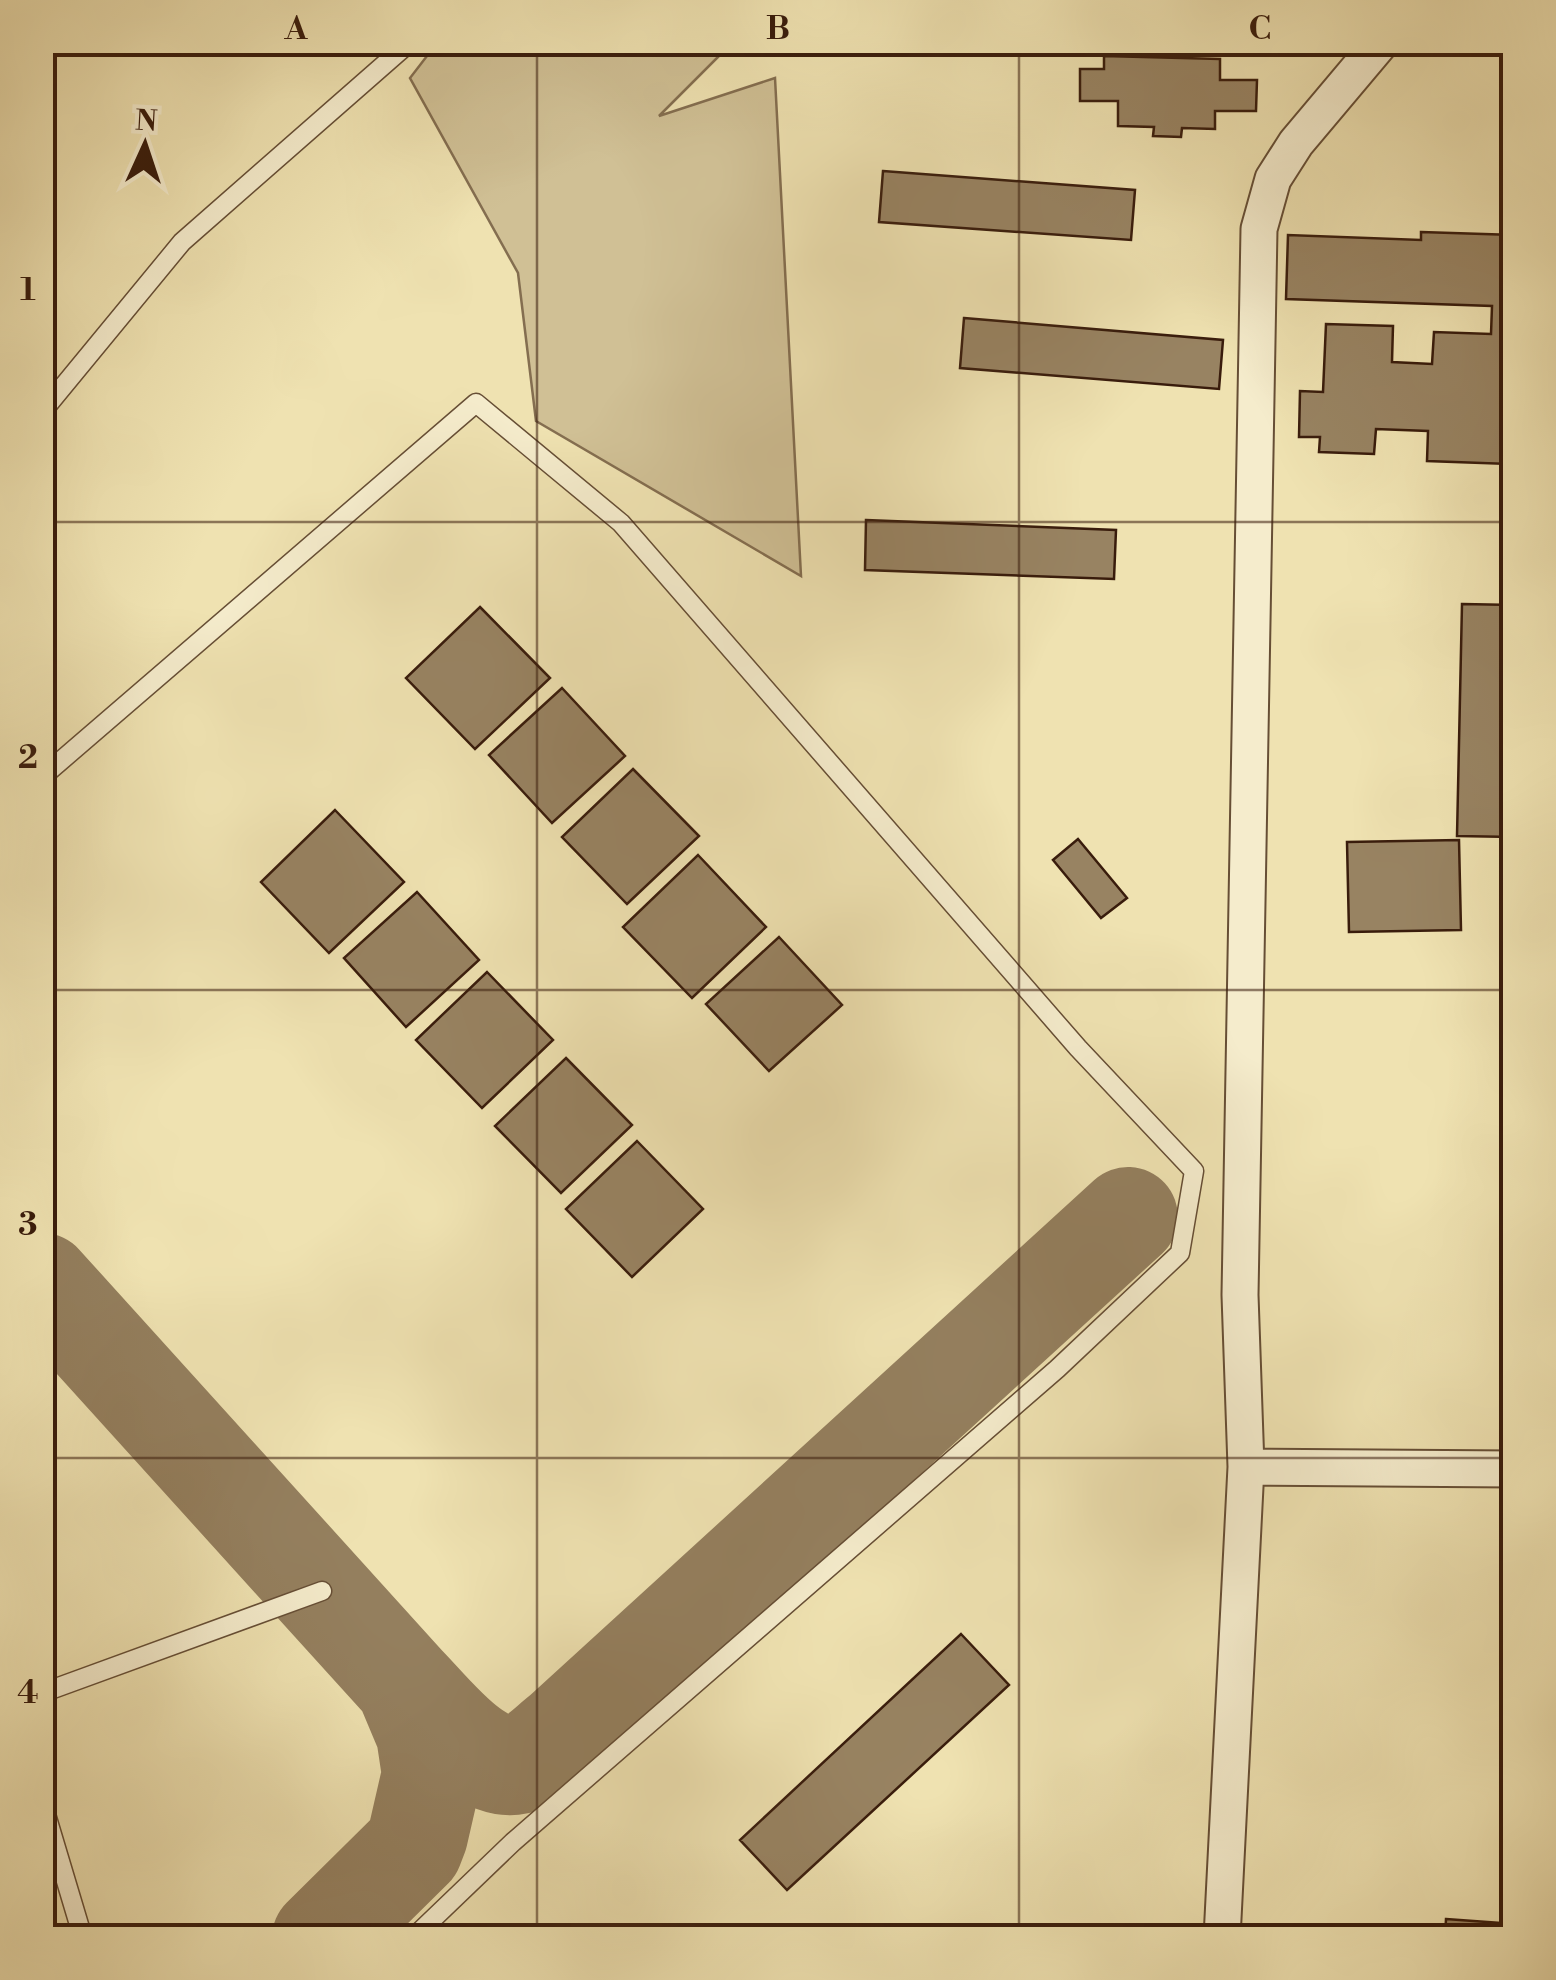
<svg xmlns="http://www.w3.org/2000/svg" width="1556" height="1980" viewBox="0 0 1556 1980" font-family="'Libre Bodoni',serif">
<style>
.green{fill:#d0c095;stroke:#846e50;stroke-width:2.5}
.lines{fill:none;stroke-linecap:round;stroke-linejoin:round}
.taxiway{stroke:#947f5e;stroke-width:100}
.building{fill:#988362;stroke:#391c0c;stroke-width:2.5}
.lane-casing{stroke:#664e35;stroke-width:21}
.street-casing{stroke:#664e35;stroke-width:39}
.lane{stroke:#f5eccc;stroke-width:18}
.street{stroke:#f5eccc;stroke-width:35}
.grid{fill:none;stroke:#391c0c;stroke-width:2.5;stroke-opacity:0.55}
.neatline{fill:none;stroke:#391c0c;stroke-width:4}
.grid-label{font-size:32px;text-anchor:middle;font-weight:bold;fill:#391c0c}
</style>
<rect width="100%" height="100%" fill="#efe2b1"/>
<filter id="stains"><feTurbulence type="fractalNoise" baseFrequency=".002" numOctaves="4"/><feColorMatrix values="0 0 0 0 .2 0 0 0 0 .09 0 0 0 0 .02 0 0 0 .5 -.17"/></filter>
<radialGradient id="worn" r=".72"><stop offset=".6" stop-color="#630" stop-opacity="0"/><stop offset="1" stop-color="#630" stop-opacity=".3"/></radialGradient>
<path class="green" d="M437 43H732L659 116 775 78 801 576 536 421 518 273 410 78Z"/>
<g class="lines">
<path class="taxiway" d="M42 1283 405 1684 426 1734 432 1774 418 1835 413 1848 322 1938
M405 1684C432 1711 483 1780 525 1762 538 1756 551 1742 563 1733L1128 1217"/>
</g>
<path class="building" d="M1104 56 1220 59V80H1257L1256 111H1215V129L1182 128 1181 137 1153 136 1154 127 1118 126V101H1080V69H1104Z
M883 171 1135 190 1131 240 879 222Z
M1421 232 1514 235V324L1507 323V334L1514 335 1509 464 1427 461 1428 431 1376 429 1374 454 1319 452 1320 437H1299L1300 391 1323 392 1326 324 1393 326 1392 362 1432 364 1434 332 1491 334 1492 306 1286 299 1288 235 1421 240Z
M964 318 1223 340 1219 389 960 368Z
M866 520 1116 530 1114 579 865 570Z
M1462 604 1514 605V837L1457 836Z
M480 607 550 678 475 749 406 678Z
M562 688 625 756 552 823 489 755Z
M633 769 699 836 627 904 562 837Z
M335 810 404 882 329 953 261 882Z
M1078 839 1127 898 1101 918 1053 860Z
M1459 840 1461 930 1349 932 1347 842Z
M698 855 766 927 692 998 623 927Z
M417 892 479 960 406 1027 344 958Z
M779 937 842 1005 769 1071 706 1004Z
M487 972 553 1040 482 1108 416 1040Z
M566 1058 632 1125 561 1193 495 1126Z
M637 1141 703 1209 632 1277 566 1209Z
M961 1634 1009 1685 787 1890 740 1840Z
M1446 1919 1514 1924V1938H1445Z"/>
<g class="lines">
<defs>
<path id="lane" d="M42 412 182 242 410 42
M42 777 476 403 621 523 1078 1048 1194 1171 1180 1253 1057 1369 513 1842 413 1938
M42 1693 322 1591
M42 1801 83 1938"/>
<path id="street" d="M1246 1467 1514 1469
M1222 1938 1246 1467 1240 1295 1259 229 1273 179 1296 143 1381 42"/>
</defs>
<use href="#lane" class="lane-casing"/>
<use href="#street" class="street-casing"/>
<use href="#lane" class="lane"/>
<use href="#street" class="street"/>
</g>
<path class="grid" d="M537 42V1938M1019 42V1938M42 522H1514M42 990H1514M42 1458H1514"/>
<rect width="1556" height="1980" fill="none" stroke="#efe2b1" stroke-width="110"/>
<g transform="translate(145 145) rotate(3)" stroke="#f5eccc" stroke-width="8" paint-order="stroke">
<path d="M0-8L18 38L0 25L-18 38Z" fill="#391c0c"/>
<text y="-15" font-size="28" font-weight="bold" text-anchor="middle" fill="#391c0c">N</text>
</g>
<rect x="55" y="55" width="1446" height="1870" class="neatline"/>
<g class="grid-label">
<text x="296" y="39">A</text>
<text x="778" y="39">B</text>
<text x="1260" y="39">C</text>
<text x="28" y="300">1</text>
<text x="28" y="768">2</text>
<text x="28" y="1235">3</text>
<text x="28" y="1703">4</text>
</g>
<rect width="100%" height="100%" filter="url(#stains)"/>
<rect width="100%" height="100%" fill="url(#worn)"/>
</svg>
